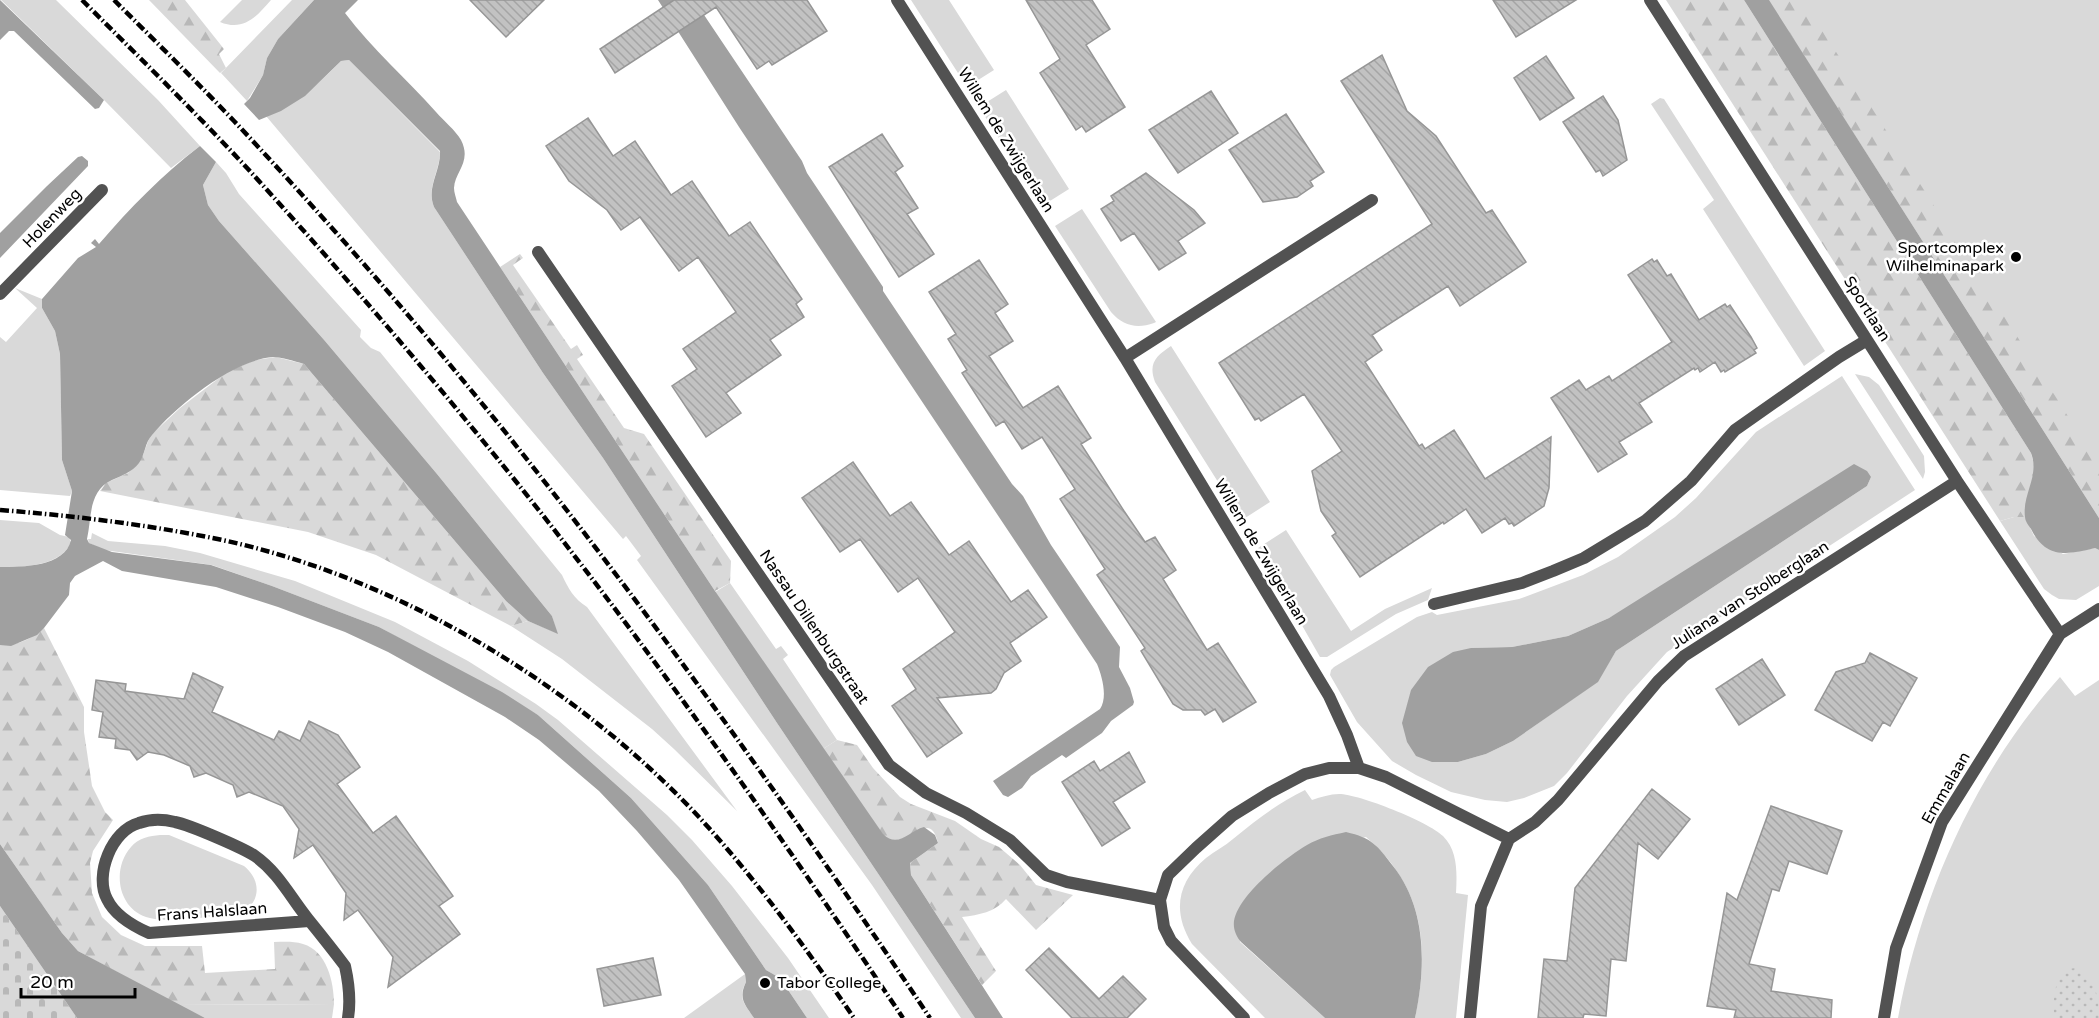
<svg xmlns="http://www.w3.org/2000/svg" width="2099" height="1018" viewBox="0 0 2099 1018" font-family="'Varela Round',sans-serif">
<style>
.green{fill:#d9d9d9;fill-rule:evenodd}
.forest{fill:url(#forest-firs)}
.cemetery{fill:url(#cemetery-stones)}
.garden{fill:url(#garden-dots)}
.water{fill:#a0a0a0}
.building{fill:url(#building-back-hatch);stroke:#969696;stroke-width:1.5}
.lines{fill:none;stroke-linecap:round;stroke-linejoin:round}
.street{stroke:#525252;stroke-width:12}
.rail{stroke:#000;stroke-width:4.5;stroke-dasharray:9 3 1.5 3;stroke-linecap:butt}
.poi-dot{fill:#000;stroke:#fff;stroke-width:2}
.labels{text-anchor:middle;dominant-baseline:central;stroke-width:5;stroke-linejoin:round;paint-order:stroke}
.street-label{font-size:16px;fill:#000;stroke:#fff}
.poi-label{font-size:16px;fill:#000;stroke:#fff;text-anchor:end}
</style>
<defs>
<pattern id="forest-firs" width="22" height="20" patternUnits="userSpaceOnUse" patternTransform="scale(1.5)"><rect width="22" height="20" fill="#d9d9d9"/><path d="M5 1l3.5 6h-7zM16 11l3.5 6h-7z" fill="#b8b8b8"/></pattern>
<pattern id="cemetery-stones" width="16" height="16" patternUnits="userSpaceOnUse" patternTransform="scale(1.5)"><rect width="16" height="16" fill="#d9d9d9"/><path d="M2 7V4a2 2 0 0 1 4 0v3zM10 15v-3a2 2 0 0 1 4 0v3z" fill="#b8b8b8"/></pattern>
<pattern id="garden-dots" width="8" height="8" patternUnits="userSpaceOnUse" patternTransform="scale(1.5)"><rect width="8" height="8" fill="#d9d9d9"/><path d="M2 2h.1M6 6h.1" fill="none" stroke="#b8b8b8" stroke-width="1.8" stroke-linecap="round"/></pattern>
<pattern id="building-back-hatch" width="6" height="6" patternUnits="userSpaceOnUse" patternTransform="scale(1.5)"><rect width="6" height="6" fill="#c2c2c2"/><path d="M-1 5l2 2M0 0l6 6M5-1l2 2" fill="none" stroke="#a5a5a5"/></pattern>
</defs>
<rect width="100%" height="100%" fill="#fff"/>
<path class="green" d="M1 0H56L158 100 200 146 171 168 104 100Z
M242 0H271C257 16 244 32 220 22Z
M292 0H314L278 39 267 58 263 75 247 101 221 73Z
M911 0H949L994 70 967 87Z
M1768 0H2099V514Z
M349 60 440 152C440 171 426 188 434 207L543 373 603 458 777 723 975 1018H961L872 885 637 560 641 556 626 536 623 539 266 116C297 105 318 84 341 61Z
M1006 90 1069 189 1042 206 979 107Z
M1660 98 1664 99 1825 351 1804 366 1703 209 1714 200 1651 104Z
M216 162 226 173 239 194 361 330 360 337 371 348 380 352 562 575C568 588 574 599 587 607L737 811 674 749 652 729 562 659 511 626 528 621 557 633 552 616 437 474 325 341 219 221 208 205 203 185Z
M1082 209 1156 322 1154 323C1137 329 1123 326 1111 312L1055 226Z
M15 288 42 299V308L55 331 60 354 62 460 72 491 70 496 0 490V337L6 342 37 308Z
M1171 346 1270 502 1242 520 1155 382C1148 363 1156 356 1171 346Z
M1855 374 1869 377 1879 385 1924 456 1925 472 1923 479Z
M1842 376 1915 490 1667 652 1627 696 1567 773 1554 786 1524 798 1507 802 1485 800 1451 792 1416 775 1392 761 1357 722 1330 675 1331 670 1334 667 1417 617 1432 612 1437 615 1519 599 1583 575 1618 557 1675 517 1696 498 1756 432ZM1871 477 1867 486 1616 651 1597 682 1513 741 1486 754 1458 762H1432L1471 648 1512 647 1568 636 1609 618Z
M2014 517H2025L2034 536 2063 554 2095 548 2099 550V586L2076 600 2059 599 2052 595 2044 589 2000 521Z
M0 520 39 523 60 535 69 537 71 543C59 567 22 567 0 567Z
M1286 530 1351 631 1385 609 1432 588 1428 600 1396 614 1327 657H1320L1258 548Z
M92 533 108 541 165 546 200 553 295 581 395 622 468 661 536 704 558 720 667 815 692 840 732 886 788 958 829 1018H807L780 978 766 970 708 885 631 798 538 715 379 627 272 586 212 565 104 550 89 543 88 539H91Z
M730 583 776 649 781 646 788 655 783 659 837 740 823 749 715 592Z
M2060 677 2075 696 2099 680V1018H1898C1921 894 1975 772 2060 677Z
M1305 790 1312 800C1321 797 1330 794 1339 794 1359 794 1429 822 1443 836 1458 851 1457 873 1456 893L1468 895 1456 1018H1415C1430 946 1424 887 1366 837L1286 861 1273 871 1245 899 1238 911 1240 942 1325 1018H1265L1192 944C1172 912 1177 882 1206 858 1215 851 1225 846 1233 839 1256 820 1278 803 1305 790Z
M160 835H169L244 866C266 884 258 912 230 915 208 916 166 924 146 917 117 907 112 868 131 847 138 838 150 836 160 835Z
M745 974 746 982C737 999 745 1004 754 1018H684Z
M334 1004 332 1018H205L178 1005Z"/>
<path class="forest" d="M149 0H185L224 49 219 54 226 68 220 73Z
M1666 0H1744L2031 453 2035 468 2025 517H2014L2000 521Z
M1769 0H1803L2099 465V518Z
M520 254 523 258 513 265 571 349 577 345 583 355 577 359 624 428 644 434 731 561 730 583 715 591 500 267Z
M276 357 304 364 506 601 528 621 511 626 376 555 308 532 100 491 106 483 128 473 143 455 150 436 180 408 227 372 255 360Z
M44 628 84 707V732L92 786 105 812 113 820 93 851 90 863 92 893 102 917 121 935 145 946H202L205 973 275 969 274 942C284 942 293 941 303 944 327 951 334 982 334 1004L178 1005 78 951 62 933 0 844V645C16 646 32 639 44 628Z
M837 740 857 745 873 768 900 797 911 804 955 821 981 839 999 847 1020 865 1036 885 1073 895 1036 930 1006 899C995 912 979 915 962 917L996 971 982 985 911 875 910 863 938 843C929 804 905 856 883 835L823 749Z"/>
<path class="cemetery" d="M0 906 77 1018H0Z"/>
<path class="garden" d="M2079 968C2096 981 2099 997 2099 1018H2055C2052 1006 2054 973 2069 969 2072 968 2076 968 2079 968Z"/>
<path class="water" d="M0 0 104 100 99 108 95 109 14 31H9L0 40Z
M314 0H358L345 13C372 49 407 79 436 112 444 121 455 130 461 140 472 162 455 171 454 188 454 193 456 197 457 202L715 591 883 834C898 849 909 831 924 827L935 835 938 843 910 863 911 875 1003 1018H975L777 723 603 458 543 373 434 207C426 187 441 171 440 151L349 60 341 61 305 96 281 111 259 120 244 104 250 98 263 75 267 58 278 39Z
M658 0H694L802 161 807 173 883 287V291L1012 484 1023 496 1051 545 1120 647 1119 667 1130 688 1134 702 1133 705 1111 721 1102 733 1066 758 1062 755 1031 776 1022 788 1008 797 1003 795 993 781 1100 709C1108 697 1102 676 1097 664L739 127Z
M1744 0H1769L2099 518V550L2095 548C2067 555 2046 559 2031 529 2029 526 2025 521 2025 517 2022 494 2040 476 2031 453Z
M200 146 216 162 203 185 208 205 219 221 325 341 437 474 552 616 558 634 528 621 506 601 304 364C294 361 282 357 273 357 233 360 177 405 152 435 145 442 145 455 139 463 132 472 121 476 112 480 88 491 92 517 87 539L89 543 112 552 211 565 272 586 379 627 502 692 538 715 631 798 708 885 766 970 780 978 807 1018H754C745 1004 738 999 746 982L745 974 679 880 637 831 599 791 539 740 505 717 388 652 345 632 278 607 216 587 122 571 103 561 75 576 70 583 69 595 44 628 37 635 11 646 0 645V567C22 567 65 567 71 540L65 535 72 491 62 460 60 354 55 331 42 308V299L78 258 96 247 91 243 95 239 99 244C130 208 162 175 200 146Z
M82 156 88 161V166L0 258V233L47 186 78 157Z
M1854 464 1867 471 1871 477 1867 486 1616 651 1598 682 1513 741 1486 754 1458 762H1432L1416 756 1407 742 1402 723 1411 690 1428 667 1453 652 1471 648 1512 647 1568 636 1609 618Z
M1346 832C1372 838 1377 845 1393 866 1427 909 1426 967 1415 1018H1325L1241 942C1236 936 1233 929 1234 921 1238 895 1285 858 1307 845 1319 838 1332 835 1346 832Z
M0 844 62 933 78 951 205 1018H77L0 906Z"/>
<path class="building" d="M470 0H544L506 37Z
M674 0H807L827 31 772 65 769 61 757 69 716 7 615 73 600 49Z
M1026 0H1092L1110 29 1086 45 1125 107 1086 132 1082 126 1076 130 1040 73 1060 59Z
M1493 0H1576L1516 37Z
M1382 55 1407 111 1436 136 1486 213 1492 210 1526 262 1460 306 1448 286 1372 335 1382 350 1365 362 1419 446 1422 444 1425 449 1454 430 1485 479 1551 437 1549 488 1544 506 1514 526 1512 523 1509 524 1505 518 1482 533 1466 509 1444 524 1443 522 1360 577 1332 536 1336 533 1321 511 1312 471 1342 451 1304 394 1261 421 1259 418 1255 420 1219 363 1432 224 1341 81Z
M1546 56 1574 98 1540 120 1514 78Z
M1211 91 1238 133 1178 173 1149 130Z
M1603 96 1618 120 1627 160 1603 176 1600 170 1596 172 1563 122Z
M1286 114 1324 172 1310 181 1313 186 1297 197 1263 202 1229 150Z
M588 118 613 156 635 141 671 195 692 181 729 236 750 222 802 299 796 304 804 317 770 340 781 355 726 393 741 413 706 437 672 386 697 369 683 349 736 312 698 257 679 271 640 217 621 230 607 210 569 181 546 146Z
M882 134 903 166 895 172 918 208 907 214 934 254 899 277 829 167Z
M1146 173 1194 210 1205 223 1178 241 1186 253 1159 270 1134 233 1121 241 1101 209 1114 201 1111 196Z
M1652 259 1654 262 1657 260 1667 276 1671 274 1699 320 1725 304 1727 307 1730 305 1751 337 1757 348 1754 350 1756 353 1725 372 1724 370 1721 372 1715 362 1700 372 1698 368 1695 370 1694 368 1639 403 1652 422 1619 442 1627 454 1598 472 1551 398 1579 380 1586 390 1609 376 1612 381 1672 342 1628 275Z
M979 260 1008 304 995 313 1013 341 989 356 1023 408 1058 386 1091 438 1081 444 1124 511 1145 542 1155 537 1176 570 1163 579 1207 650 1218 643 1256 702 1223 722 1215 709 1205 715 1201 710H1183L1173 704 1141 651 1145 648 1097 575 1105 569 1060 499 1075 489 1042 437 1022 449 1004 421 996 426 962 373 967 370 948 339 956 334 929 292Z
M853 462 890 516 911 502 949 555 969 541 1011 602 1028 590 1047 617 1010 643 1021 661 1004 673 996 689 991 693 937 698 962 733 927 757 892 706 916 689 903 669 955 632 918 578 898 592 860 539 840 552 802 498Z
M1870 653 1917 678 1890 726 1883 722 1872 741 1815 710 1836 672 1865 663Z
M1762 659 1785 695 1739 725 1716 689Z
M193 673 223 687 212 712 274 740 279 731 300 741 309 721 338 735 360 767 337 784 373 833 396 816 453 896 439 906 460 934 388 987 393 957 358 910 344 920 346 893 313 845 294 858 299 829 283 806 249 792 237 797 233 785 206 773 194 777 190 766 164 755 148 752 137 760 130 750 115 748 116 739 99 737 103 712 92 710 96 680 126 684 125 691 184 699Z
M1129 752 1145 782 1113 802 1130 828 1102 846 1062 782 1094 761 1100 771Z
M1652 789 1690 819 1658 859 1638 843 1626 961 1611 959 1606 1016 1584 1014 1583 1018H1538L1544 959 1567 961 1575 888Z
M1771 806 1842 831 1827 874 1789 861 1779 891 1772 889 1749 964 1775 969 1771 991 1832 1000 1831 1018H1734L1736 1010 1707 1006 1727 893 1737 900Z
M1049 948 1099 999 1123 976 1146 999 1127 1018H1072L1026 970Z
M653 958 661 995 604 1006 597 969Z"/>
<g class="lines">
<path class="street" d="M897 0 1125 358 1329 696 1347 735 1359 768
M1650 0 1957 481 2060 634
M538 252 889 765 926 793 966 813 1010 840 1046 875 1067 882 1160 900
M0 294 102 190
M1125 358 1372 200
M1434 604 1522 583 1553 571 1584 558 1645 521 1691 481 1735 430 1839 357 1867 340
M1509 839 1535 822 1558 800 1658 681 1684 656 1957 481
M309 921 149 933C133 926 115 916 107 899 94 875 112 830 139 823 150 819 163 819 175 822 190 825 243 848 255 856 278 872 291 898 308 919 321 935 333 950 345 966 349 984 351 1000 348 1018
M1244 1018 1171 941 1164 927 1160 900 1168 875 1196 848 1232 816 1269 793 1305 774 1329 768H1359L1386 777 1509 839 1481 906 1470 1018
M1884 1018 1896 948 1942 822 2060 634 2099 609"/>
<path class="rail" d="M82 0C138 56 194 111 248 169 341 271 431 376 518 484 655 655 781 836 903 1018
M114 0C154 40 195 80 234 121 327 220 417 323 502 428 654 618 795 816 930 1018
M0 510C76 516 152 525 227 541 402 580 576 686 698 816 756 879 806 948 854 1018"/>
</g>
<g class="poi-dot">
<circle cx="2016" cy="257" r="6"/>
<circle cx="765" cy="983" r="6"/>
</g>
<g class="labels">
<g class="street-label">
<text transform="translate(1006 140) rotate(58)">Willem de Zwijgerlaan</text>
<text transform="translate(52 218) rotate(-46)">Holenweg</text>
<text transform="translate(1867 309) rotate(58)">Sportlaan</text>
<text transform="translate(1261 552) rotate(59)">Willem de Zwijgerlaan</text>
<text transform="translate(1750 595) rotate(-33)">Juliana van Stolberglaan</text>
<text transform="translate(814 627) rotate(56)">Nassau Dillenburgstraat</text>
<text transform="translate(1946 788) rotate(-60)">Emmalaan</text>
<text transform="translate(212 912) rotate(-4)">Frans Halslaan</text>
</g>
<g class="poi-label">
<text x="2004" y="248">Sportcomplex<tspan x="2004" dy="18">Wilhelminapark</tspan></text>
<text x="777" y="983" text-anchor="start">Tabor College</text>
</g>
</g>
<path d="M21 988v9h114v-9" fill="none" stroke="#000000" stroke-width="3"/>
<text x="30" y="988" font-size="18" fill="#000000" stroke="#ffffff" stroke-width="4.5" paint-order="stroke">20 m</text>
</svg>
